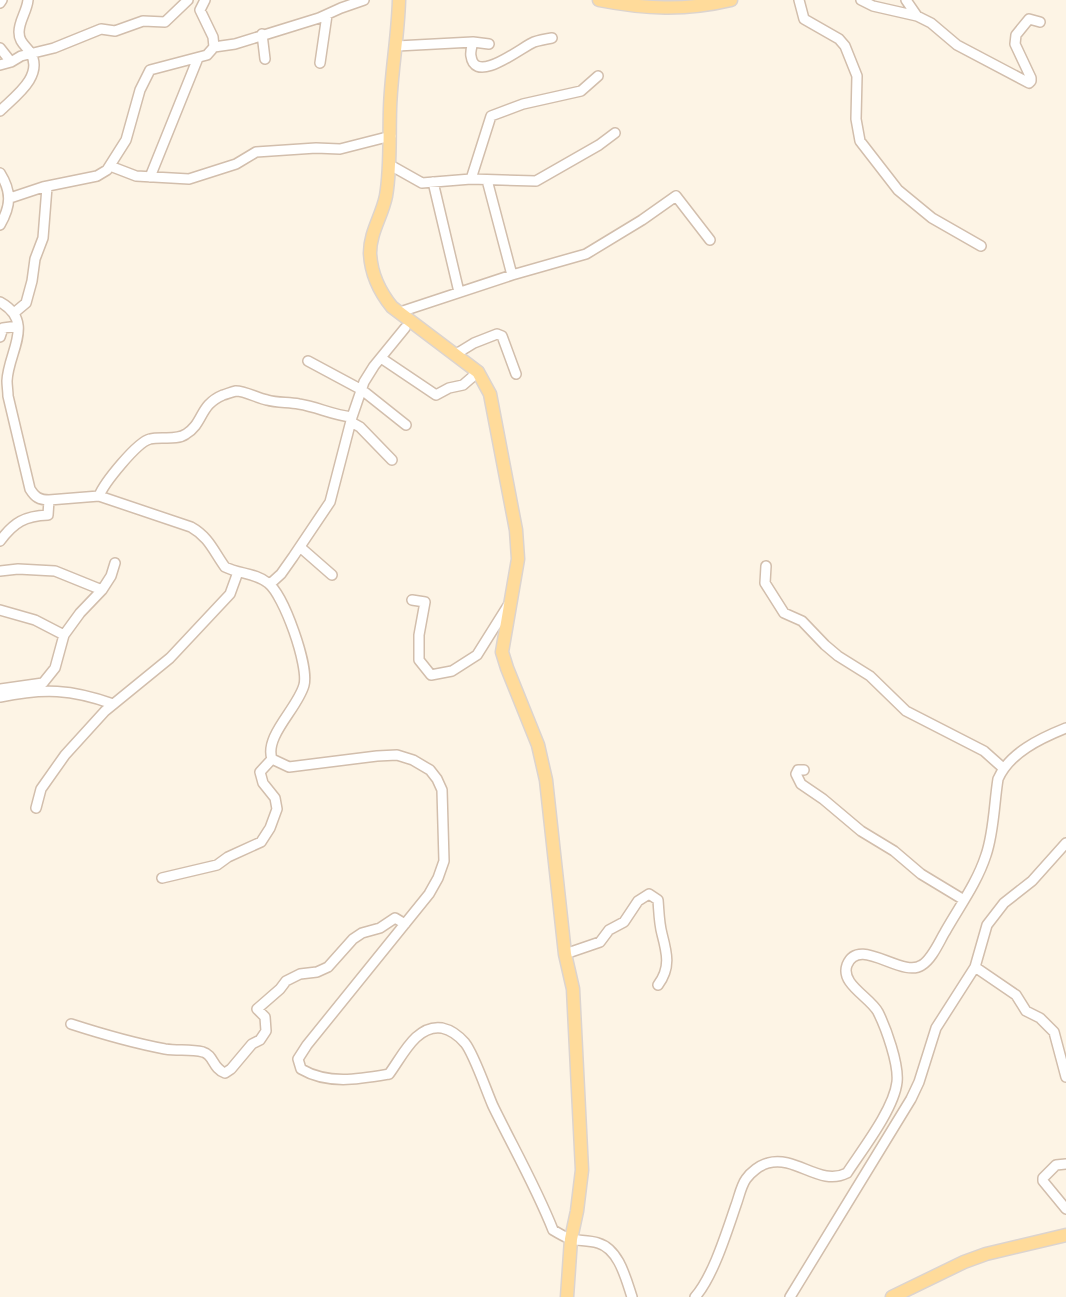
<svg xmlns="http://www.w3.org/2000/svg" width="1066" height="1297" viewBox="0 0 1066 1297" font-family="'PT Sans Narrow',sans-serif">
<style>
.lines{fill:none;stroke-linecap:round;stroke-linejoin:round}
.minor-casing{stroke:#d2beac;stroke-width:12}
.major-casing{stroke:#dcd4cf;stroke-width:15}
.minor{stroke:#fff;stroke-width:9}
.major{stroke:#ffdb9a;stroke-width:12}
</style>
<rect width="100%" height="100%" fill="#fdf4e5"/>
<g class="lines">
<defs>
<path id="minor" d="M799 0 804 19 839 39 845 46 857 76 856 119 860 141 898 190 932 218 981 246
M861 0 873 6 917 16 931 23 957 45 1029 83 1031 81V78L1015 44 1016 35 1029 19 1040 22
M906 0 917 16
M0 3 2 0
M262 34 265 59
M473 42 489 44
M397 46 473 42C472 46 470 52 471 56 475 86 523 46 534 42 540 40 546 39 552 38
M214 47 235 44 319 18 341 8 364 0
M0 48 11 62
M320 63 327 15
M0 65 11 62 21 56 54 48 101 29 115 31 143 21 165 22 188 0
M0 111C14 97 45 76 30 52 25 45 19 42 19 32 19 21 27 11 28 0
M390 165 422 183 471 179 536 181 599 145 615 133
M110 166 136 176 189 179 236 164 256 152 316 148 340 149 391 136
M0 173C12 192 11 206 0 225
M150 177 198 58
M471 179 491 116 523 104 581 91 598 76
M487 180 512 275
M433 182 459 292
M10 198 43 187 97 176 107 170 126 140 140 90 150 70 207 55 214 47 213 37 200 10 205 0
M0 302C36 322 8 352 7 381 7 386 8 391 8 396L30 489C35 497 39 500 49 500L99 496 191 527C209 537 214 552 225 567 239 574 256 573 268 583 284 595 309 666 304 685 298 708 264 736 272 759L289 767 377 756 397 755 413 760 430 770 437 779 442 790 444 861 438 878 429 894 307 1045 298 1059 301 1069C328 1085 360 1079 389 1074 402 1057 416 1024 442 1028 451 1030 459 1036 465 1043 474 1054 486 1090 493 1106 513 1147 536 1187 553 1230 558 1233 565 1237 570 1239 579 1241 589 1240 598 1243 619 1249 626 1279 632 1297
M400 312 512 275 586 254 642 220 676 196 710 240
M14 313 26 303 32 281 35 259 43 238 47 187
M0 337 3 328 18 326
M456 354 474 343 497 334 502 336 516 374
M381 358 436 395 449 388 463 385 478 372
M308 361 362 390 406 425
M351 422 360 427 392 460
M99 496C104 483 137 442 150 439 161 436 176 441 186 434 204 423 199 405 223 395 227 394 231 392 236 391 245 391 257 398 267 400 277 403 288 402 299 404 318 407 332 415 352 417
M0 541C14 522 25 516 48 515L49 500
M300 547 332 575
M766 566 765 583 784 613 802 621 825 645 838 656 870 676 906 711 984 751 1003 768
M0 571 18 569 55 571 102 590 80 613 64 635 35 620 0 610
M270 584 281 574 293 557 330 502 352 417 364 382 374 366 405 328
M102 590 111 576 115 563
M412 600 425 602 419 635V660L431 675 452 671 477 655 509 604
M0 689 43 683 55 668 64 635
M0 697C44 688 71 689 113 704
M804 770H798L796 774 801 784 823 799 861 831 894 851 921 874 964 900
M36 808 41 789 65 755 105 711 170 658 230 594 238 572
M162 878 217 865 228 857 261 842 270 828 277 809 275 798 263 783 260 772 272 759
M565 954 600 942 609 930 624 922 638 901 649 894 658 900C659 912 659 923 662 934 667 953 671 968 658 985
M975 967 1016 995 1026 1011 1040 1018 1054 1032 1066 1077
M71 1024C102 1034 133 1043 165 1049 178 1051 190 1049 203 1052 214 1055 212 1068 225 1073L231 1069 252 1044 260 1040 266 1031 265 1017 257 1009 280 989 286 981 300 974 317 972 328 967 353 939 362 933 380 928 395 918 405 924
M1066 1164 1056 1165 1043 1178V1181L1066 1209
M695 1297C713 1277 727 1231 736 1205 739 1197 741 1186 746 1179 751 1172 760 1165 768 1163 796 1155 820 1187 847 1173 862 1150 894 1109 897 1082 899 1064 886 1028 878 1012 870 997 840 984 847 965 859 935 902 979 922 965 932 959 939 942 945 932 959 907 977 883 986 855 994 832 994 804 998 779 1009 753 1041 738 1066 728
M790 1297 911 1099 919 1082 936 1028 975 967 987 925 1004 903 1032 881 1066 843"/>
<path id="major" d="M399 0C398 37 391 73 390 109 389 138 391 167 386 196 382 216 370 232 370 253 371 274 379 291 392 307L478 372 490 394 516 530 518 559 502 652 507 668 538 745 546 780 565 954 573 989 582 1170 577 1211 571 1239 567 1297
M599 0C645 9 685 11 731 0
M892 1297 964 1262 986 1254 1066 1235"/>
</defs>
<use href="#minor" class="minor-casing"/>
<use href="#major" class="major-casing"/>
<use href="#minor" class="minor"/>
<use href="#major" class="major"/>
</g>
</svg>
